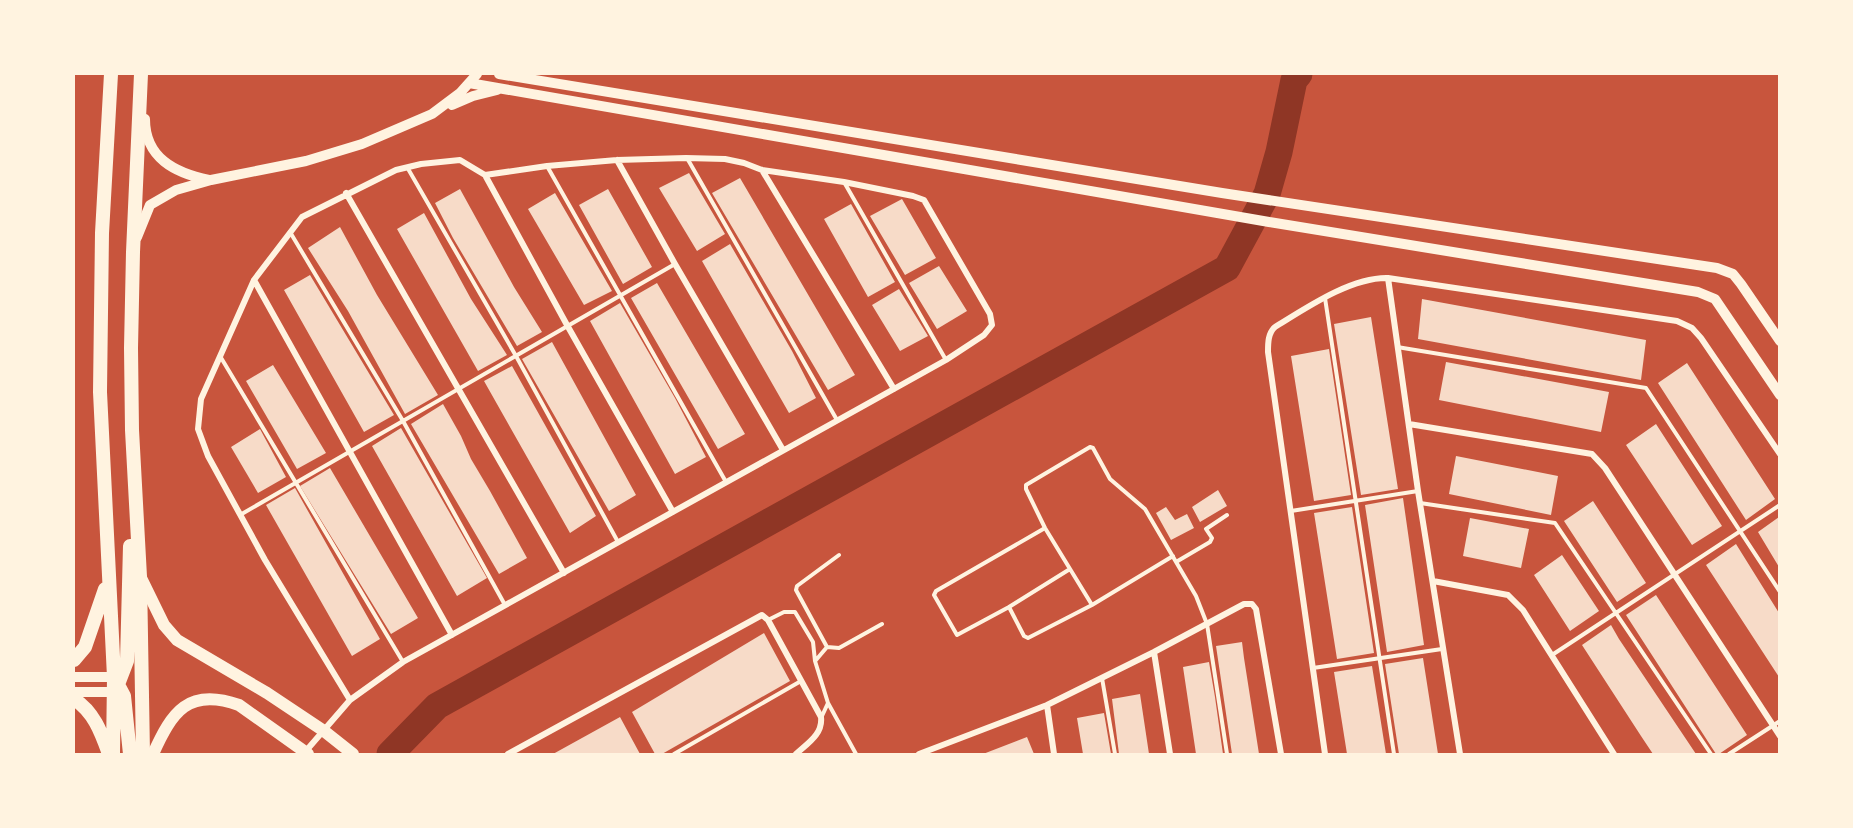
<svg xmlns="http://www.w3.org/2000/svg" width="1853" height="828" viewBox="0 0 1853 828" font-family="'Titillium Web',sans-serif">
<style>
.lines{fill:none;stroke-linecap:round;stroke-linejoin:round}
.river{stroke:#8f3625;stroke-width:27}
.building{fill:#f7dbc8}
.service{stroke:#fff3e0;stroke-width:4}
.minor{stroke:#fff3e0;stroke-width:6}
.tertiary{stroke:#fff3e0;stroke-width:10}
.secondary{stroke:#fff3e0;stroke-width:12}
.trunk{stroke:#fff3e0;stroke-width:14}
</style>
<rect width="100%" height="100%" fill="#c8553d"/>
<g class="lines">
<path class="river" d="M390 754 437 706 1227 268 1267 194 1279 152 1294 80 1299 74"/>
</g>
<path class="building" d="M689 173 725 234 697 251 659 188Z
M740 178 855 375 828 390 712 193Z
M460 189 514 287 542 332 517 346 453 238 435 203Z
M608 189 652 267 623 284 579 205Z
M555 193 612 291 584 305 528 209Z
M902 199 936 258 905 275 870 216Z
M851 204 895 282 868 297 824 219Z
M424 213 471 299 507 355 478 371 397 229Z
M340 227 377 295 438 395 405 414 348 311 308 248Z
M730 244 792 351 816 398 789 413 702 261Z
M939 266 967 311 937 329 909 283Z
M310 275 394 415 364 432 284 290Z
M657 283 745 434 718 449 631 298Z
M899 289 928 336 900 351 872 305Z
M1422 299 1646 340 1641 380 1418 339Z
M620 303 675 398 706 457 675 474 590 321Z
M1371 317 1398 489 1361 495 1334 324Z
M552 342 636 495 609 511 522 359Z
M1329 349 1351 495 1314 501 1291 356Z
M1446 362 1609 392 1601 432 1439 400Z
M1687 363 1775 499 1746 520 1658 383Z
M273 365 326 453 297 469 246 381Z
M512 366 596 516 570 533 484 381Z
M443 404 461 436 471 459 490 491 527 558 499 574 411 424Z
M1656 424 1722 526 1692 545 1626 445Z
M401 428 487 578 457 596 372 446Z
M260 429 286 477 258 493 231 447Z
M1456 456 1558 476 1551 515 1449 494Z
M330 468 418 618 391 634 300 486Z
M295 488 380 639 352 656 266 505Z
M1218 490 1227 506 1200 522 1192 507Z
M1403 498 1424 645 1387 652 1365 505Z
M1593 501 1646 583 1617 602 1564 521Z
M1166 507 1175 520 1187 514 1194 528 1171 540 1156 513Z
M1352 507 1374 653 1337 659 1314 513Z
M1779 517V567L1758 532Z
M1470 518 1529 529 1521 568 1463 556Z
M1736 544 1779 613V677L1706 565Z
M1562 555 1599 611 1570 631 1534 575Z
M1656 595 1747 735 1719 754H1716L1626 615Z
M1611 625 1619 639 1696 754H1653L1641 736 1582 645Z
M764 633 790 681 662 754H655L632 712Z
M1242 642 1244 658 1259 754H1232L1216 646Z
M1423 658 1438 754H1399L1385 664Z
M1209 662 1215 697 1223 754H1196L1183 667Z
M1372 666 1386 754H1347L1334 672Z
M1140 694 1149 754H1119L1112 699Z
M1104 713 1111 754H1083L1077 718Z
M620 717 640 754H553Z
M1027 737 1034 754H983Z"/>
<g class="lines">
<path class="service" d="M687 158 837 420
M547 166 726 482
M407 167 516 356 618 542
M844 182 946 360
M290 232 403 421 505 605
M1325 298 1394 754
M1397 347 1646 388 1780 592
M220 356 403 662
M1420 503 1555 523 1711 754
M1291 511 1418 491
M240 515 675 264
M1045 528 936 591 934 595 957 635 1009 607 1070 569
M1176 562 1210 542 1212 538 1206 529 1227 515
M1092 605 1045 528 1026 489V485L1090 447 1093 448 1110 479 1145 509 1196 596 1207 624 1227 754
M1009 607 1024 636 1028 638 1092 605 1173 556
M768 620 784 612H795L813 642 815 661 828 703 822 716
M827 647 839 648 882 624
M1552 655 1780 505
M816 660 827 647 796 590 797 586 839 555
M1313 668 1442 649
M1102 678 1115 754
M828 703 856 754
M674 754 801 681
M1729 754 1780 721"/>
<path class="minor" d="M617 160 675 264 783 450
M762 170 894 389
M485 175 567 325 673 512
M346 193 564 573
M1388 278 1418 491 1460 754
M254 280 452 635
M1409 424 1592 454 1605 468 1780 736
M1433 581 1508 595 1523 610 1614 754
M1154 652 1170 754
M1047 705 1054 754
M305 752 350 700 403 662 946 360 984 335 992 325 990 314 924 200 913 196 844 182 762 170 744 163 725 159 686 158 617 160 547 166 485 175 460 160 421 164 396 170 302 217 254 280 201 399 198 429 208 456 265 560 350 700
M508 754 762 615 768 620 821 717C823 734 808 743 796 754
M919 754 1047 705 1154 652 1244 604H1252L1256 609 1281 754
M1325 754 1268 352C1268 343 1268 333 1275 327 1306 308 1351 277 1388 278L1677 321 1692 328 1701 338 1780 454"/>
<path class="tertiary" d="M499 74 1222 193 1717 268 1733 274 1741 284 1780 341
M469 83 1269 222 1698 292 1715 299 1780 395
M452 105 473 96 497 90
M145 119C145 158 175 173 209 180
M137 237 150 205 176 190 211 180 306 161 362 144 432 114 460 93 477 74
M74 677H114
M74 692H114"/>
<path class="secondary" d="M141 578 164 625 177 640 267 693 324 731 353 754
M153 754C172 712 188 687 239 705L308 754"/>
<path class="trunk" d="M111 74 102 233 100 392 114 677 113 754
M141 74 133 252 131 348 132 430 140 577 143 754
M74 660 85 647 105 589
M115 679 124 696 130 754
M117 687 127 661 130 546
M74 699C94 712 101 732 109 754"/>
</g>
<rect width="1853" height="828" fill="none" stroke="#fff3e0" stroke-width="150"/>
</svg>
